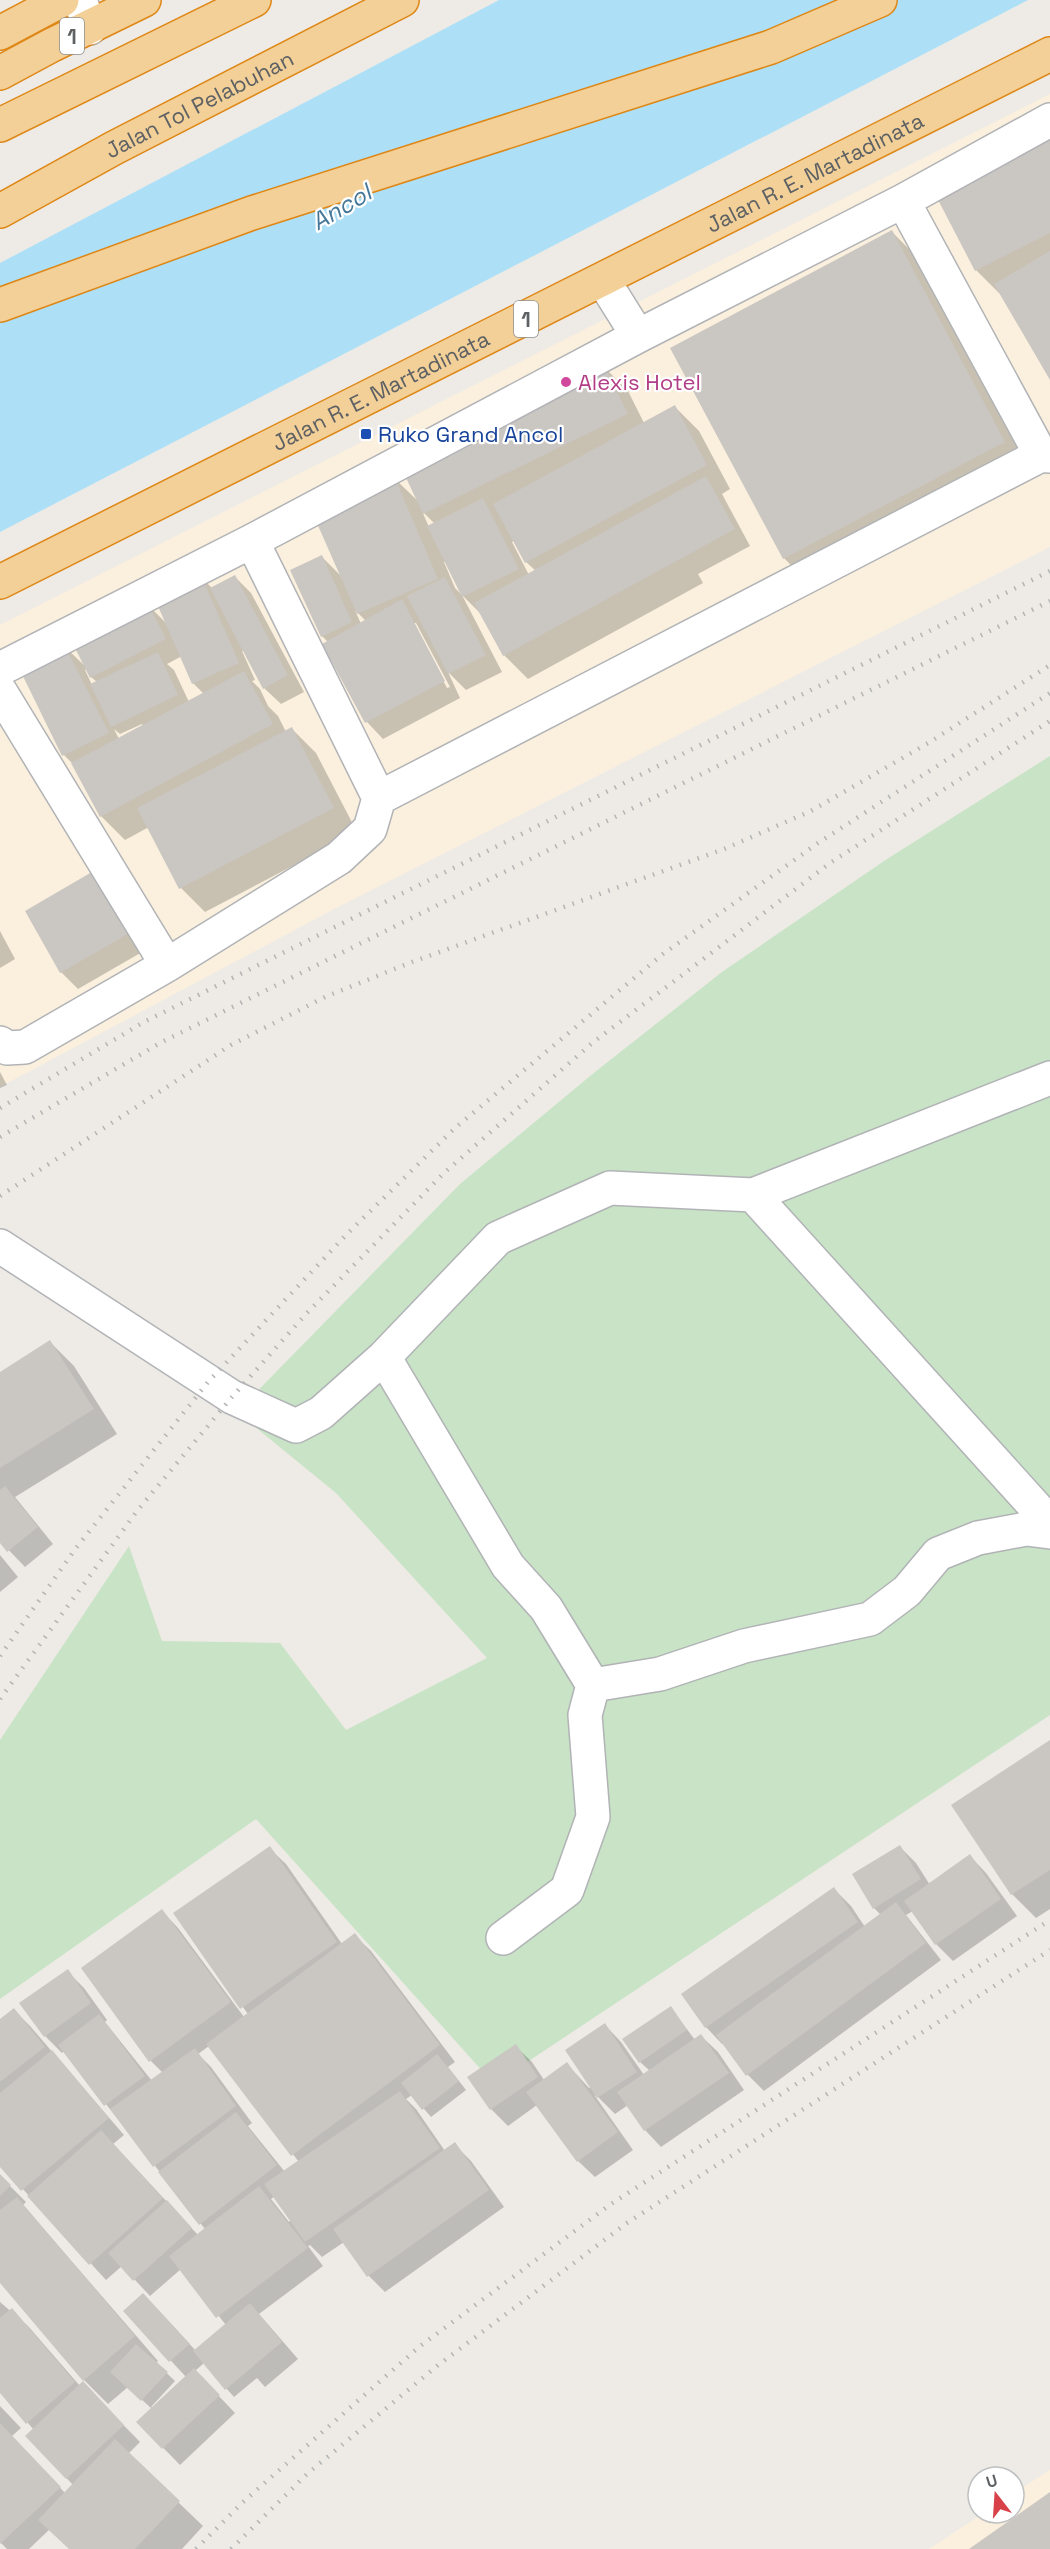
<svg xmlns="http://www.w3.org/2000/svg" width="1050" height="2549" viewBox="0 0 1050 2549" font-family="'Space Grotesk',sans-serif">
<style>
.commercial{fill:#fbf0de}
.green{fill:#c8e3c5}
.water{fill:#ade0f7}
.shadow{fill:#0003;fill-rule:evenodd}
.building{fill:#cac6c2}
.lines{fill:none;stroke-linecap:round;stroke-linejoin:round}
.minor-casing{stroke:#b1b3b6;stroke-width:36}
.highway-casing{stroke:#de8716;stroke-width:36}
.minor{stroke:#fff;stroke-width:33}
.highway{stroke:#f3d098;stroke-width:33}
.rail{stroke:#b3b4b4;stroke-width:4.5;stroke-dasharray:1.5 8;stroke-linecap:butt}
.hotel-dot{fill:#d1479c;stroke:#fff;stroke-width:2}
.transit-dot{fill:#1a4fb4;stroke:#fff;stroke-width:2}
.labels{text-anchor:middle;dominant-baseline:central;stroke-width:4.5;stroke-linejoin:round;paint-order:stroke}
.shield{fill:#fff;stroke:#8e9092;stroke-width:1.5}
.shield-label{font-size:21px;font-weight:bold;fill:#5d6164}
.street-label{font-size:22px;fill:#5d6164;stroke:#fff}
.hotel-label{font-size:22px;fill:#b23c85;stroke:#fff;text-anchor:start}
.transit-label{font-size:22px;fill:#164399;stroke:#fff;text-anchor:start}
.water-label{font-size:24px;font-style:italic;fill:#447797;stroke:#fff}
</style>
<rect width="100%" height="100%" fill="#eeebe6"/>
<path class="commercial" d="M1050 94V547L334 909 0 1087V625Z
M1050 2470V2549H929L984 2513H1014V2493Z"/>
<path class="green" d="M1050 756V1715L494 2084 256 1819 0 1999V1740L129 1546 162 1641 280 1643 346 1730 487 1658 336 1493 237 1412 460 1184 595 1072 722 972 887 859Z"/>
<path class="water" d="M499 0H1028L0 532V263Z"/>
<path class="shadow" d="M1050 137V377L1000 294 976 270Z
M892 232 922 262 1034 473 814 589 784 558Z
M604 367 628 391 644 423 675 407 699 431 730 489 722 494 750 546 698 574 703 583 528 679 504 655 480 613 463 596 446 561 444 562 455 588 462 595 502 672 466 690 448 672 460 698 383 739 367 722 329 643 322 636V557L343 578 394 478 419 502ZM422 511 435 524 429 527ZM515 540 526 562 536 571 529 575 512 542ZM355 610 366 621 361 624ZM413 623H416L450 687 447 688Z
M201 577 212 588 235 577 251 593 304 692 281 704 264 688 245 650 242 651 255 680 252 681 260 689 268 706 278 716 286 732 292 729 316 753 357 832 205 912 181 888 149 827 125 840 101 816 74 765 64 755V646L86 667 147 604 168 625ZM182 656 193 683 204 694 189 702 174 670 167 664ZM87 669 91 677 97 682 92 685 85 670ZM142 724 143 726 119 739 114 729 120 734Z
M97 871 149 948 78 989 61 972 27 911Z
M0 931 15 959 0 968Z
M0 1072 7 1085 0 1088Z
M50 1342 74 1366 117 1434 15 1497 53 1544 25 1567 0 1541V1373Z
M0 1555 18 1577 0 1592Z
M1050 1742V1909L1036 1918 1012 1894 954 1806Z
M900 1847 916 1863 930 1885 970 1856 986 1873 1017 1916 953 1961 936 1944 913 1911 906 1915 941 1960 764 2091 748 2075 724 2043 722 2044 706 2027 683 1994 834 1889 851 1906 865 1927 881 1915 874 1908Z
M269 1848 286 1864 342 1944 354 1935 371 1951 455 2062 448 2067 466 2090 431 2117 412 2095 406 2099 416 2109 445 2151 454 2144 471 2161 504 2207 385 2292 369 2276 344 2242 322 2257 310 2245 308 2246 323 2266 259 2314 298 2359 265 2387 257 2378 234 2397 204 2363 195 2371 235 2413 180 2465 138 2422 152 2409 128 2387 108 2404 84 2380 0 2281V2176L26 2202 23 2205 158 2361 156 2363 175 2381 151 2407 153 2408 186 2377 125 2311 160 2312 196 2351 226 2325 181 2269 150 2296 122 2266 106 2280 0 2164V2021L14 2010 30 2026 124 2135 113 2144 198 2235 205 2229 64 2051 62 2053 45 2036 21 2003 67 1971 84 1988 107 2020 105 2022 152 2081 163 2073 151 2061 162 1911 178 1928 244 2017 248 2014 175 1914ZM209 2046 299 2162 285 2172 248 2126 252 2123 211 2067 198 2054ZM275 2196 291 2220 289 2222 271 2199Z
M671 2008 695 2040 701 2036 718 2052 744 2090 661 2147 645 2130 628 2105 615 2114 596 2095 595 2096 633 2150 595 2177 578 2161 537 2105 508 2126 491 2109 469 2078 515 2046 532 2062 544 2080 567 2064 589 2088 591 2087 605 2025 621 2042 644 2075 650 2071 640 2062Z
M0 2302 28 2326 80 2386 99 2400 140 2442 128 2454 203 2526 182 2549H70L50 2529 29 2549H7L0 2542V2406L21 2428 12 2436 65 2493 73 2485 27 2436 34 2430 0 2391Z"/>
<path class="building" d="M1050 135V233L975 271 935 194Z
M892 230 1005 442 783 559 670 348Z
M1050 251V380L994 284Z
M604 365 628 414 423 514 401 467Z
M675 405 707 465 525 563 493 504Z
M394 476 438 579 357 614 312 512Z
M706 476 735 529 503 656 474 603Z
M483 498 519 569 462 597 427 526Z
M322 555 352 622 321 637 290 570Z
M201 575 239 663 192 684 154 597Z
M235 575 288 675 263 689 210 588Z
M445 577 486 655 448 674 407 596Z
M402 599 445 681 365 723 322 644Z
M147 602 166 639 90 678 71 640Z
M64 644 109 733 62 756 18 666Z
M158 652 178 695 111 727 90 684Z
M244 671 273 724 100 817 71 763Z
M292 727 334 808 179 889 137 808Z
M97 869 133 931 60 973 25 911Z
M50 1340 94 1409 0 1468V1372Z
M5 1486 38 1527 7 1552 0 1543V1490Z
M1050 1740V1870L1011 1895 951 1805Z
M900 1845 921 1879 873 1909 852 1874Z
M270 1846 337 1942 240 2009 173 1913Z
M970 1854 1001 1899 935 1945 904 1901Z
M834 1887 858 1922 705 2028 681 1994Z
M896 1902 926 1943 746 2076 716 2035Z
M162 1909 231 2002 149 2062 81 1968Z
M355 1933 440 2045 291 2156 206 2044Z
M68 1969 91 2003 44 2037 19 2003Z
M671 2006 687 2030 639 2063 622 2039Z
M14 2008 45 2047 0 2082V2019Z
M99 2014 145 2076 104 2106 58 2045Z
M605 2023 637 2072 597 2098 565 2050Z
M701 2034 729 2073 644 2131 617 2092Z
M516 2044 538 2077 490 2110 467 2077Z
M195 2048 236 2106 153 2167 110 2109Z
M52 2050 109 2118 21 2191 0 2167V2093Z
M437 2054 459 2081 422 2110 401 2083Z
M567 2062 618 2132 577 2162 526 2092Z
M400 2091 440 2148 305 2242 264 2184Z
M236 2112 277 2165 199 2225 158 2172Z
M101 2130 163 2198 89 2265 27 2196Z
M455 2142 489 2190 367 2277 333 2229Z
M0 2174 11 2185 0 2196Z
M259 2186 308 2248 216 2318 169 2256Z
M17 2197 135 2336 83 2381 0 2283V2210Z
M167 2200 192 2228 133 2281 108 2253Z
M143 2293 190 2344 169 2362 123 2311Z
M250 2303 282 2342 225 2390 193 2351Z
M12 2308 75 2382 26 2424 0 2393V2318Z
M136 2344 168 2372 141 2401 110 2372Z
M194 2368 220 2395 162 2449 136 2422Z
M83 2381 124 2425 66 2479 25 2436Z
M0 2423 61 2487 0 2544Z
M115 2439 180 2501 135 2549H69L38 2520Z
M1050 2492V2549H969Z"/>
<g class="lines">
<defs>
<path id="minor" d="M80 0 90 28
M903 201 1041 455
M603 280 638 336
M252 541 379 798
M0 669 252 541 638 336 903 201 1050 120
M0 691 167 965
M0 1043 7 1048 25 1047 167 965 339 858 370 829 379 798 1041 455 1050 456
M753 1195 1050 1523
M0 1246 232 1397 296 1426 321 1413 384 1357 498 1238 610 1188 753 1195 1050 1078
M384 1357 508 1566 546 1608 593 1685 585 1715 593 1817 567 1890 503 1938
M593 1685 660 1674 744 1646 870 1619 907 1591 938 1554 978 1538 1026 1529 1050 1532"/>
<g id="highway">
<path d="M0 33 62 0"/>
<path d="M0 73 52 45 144 0"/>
<path d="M0 125 254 0"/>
<path id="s1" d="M0 211 114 148 402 0"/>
<path d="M0 305 252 213 771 47 880 0"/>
<path id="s2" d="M0 582 1050 54"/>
</g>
</defs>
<use href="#minor" class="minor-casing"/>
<use href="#highway" class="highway-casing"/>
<use href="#minor" class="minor"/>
<use href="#highway" class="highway"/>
<path class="rail" d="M0 1108 144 1022 1050 571
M0 1137 160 1043 1050 601
M0 1196 231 1045 325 997 412 962 724 849 811 811 930 742 1050 665
M0 1656 76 1548 208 1382 347 1234 455 1128 663 954 818 843 1050 693
M0 1699 137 1511 232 1397 306 1314 444 1173 591 1044 830 863 1050 721
M196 2549 243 2502 419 2347 611 2204 1050 1920
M231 2549 307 2474 437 2366 627 2223 1050 1950"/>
</g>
<circle class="hotel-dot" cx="566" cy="382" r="6"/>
<rect class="transit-dot" x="360" y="428" width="12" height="12" rx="3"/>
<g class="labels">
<g class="shield">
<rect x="60" y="18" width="24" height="36" rx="4.5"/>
<rect x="514" y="301" width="24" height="36" rx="4.5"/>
</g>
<g class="shield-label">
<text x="72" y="36">1</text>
<text x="526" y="319">1</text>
</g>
<g class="street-label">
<text stroke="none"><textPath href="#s1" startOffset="226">Jalan Tol Pelabuhan</textPath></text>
<text stroke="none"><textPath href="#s2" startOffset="912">Jalan R. E. Martadinata</textPath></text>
<text stroke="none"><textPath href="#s2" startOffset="426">Jalan R. E. Martadinata</textPath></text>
</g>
<g class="hotel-label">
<text x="578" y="382">Alexis Hotel</text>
</g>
<g class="transit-label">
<text x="378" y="434">Ruko Grand Ancol</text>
</g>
<g class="water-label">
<text transform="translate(341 207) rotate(-31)">Ancol</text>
</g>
</g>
<g transform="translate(996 2495) rotate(343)"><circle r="28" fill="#ffffff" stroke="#bec0c1" stroke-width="1.5"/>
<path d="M0-4.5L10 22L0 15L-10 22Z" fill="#d94148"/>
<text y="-9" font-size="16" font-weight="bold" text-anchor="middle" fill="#5d6164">U</text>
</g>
</svg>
